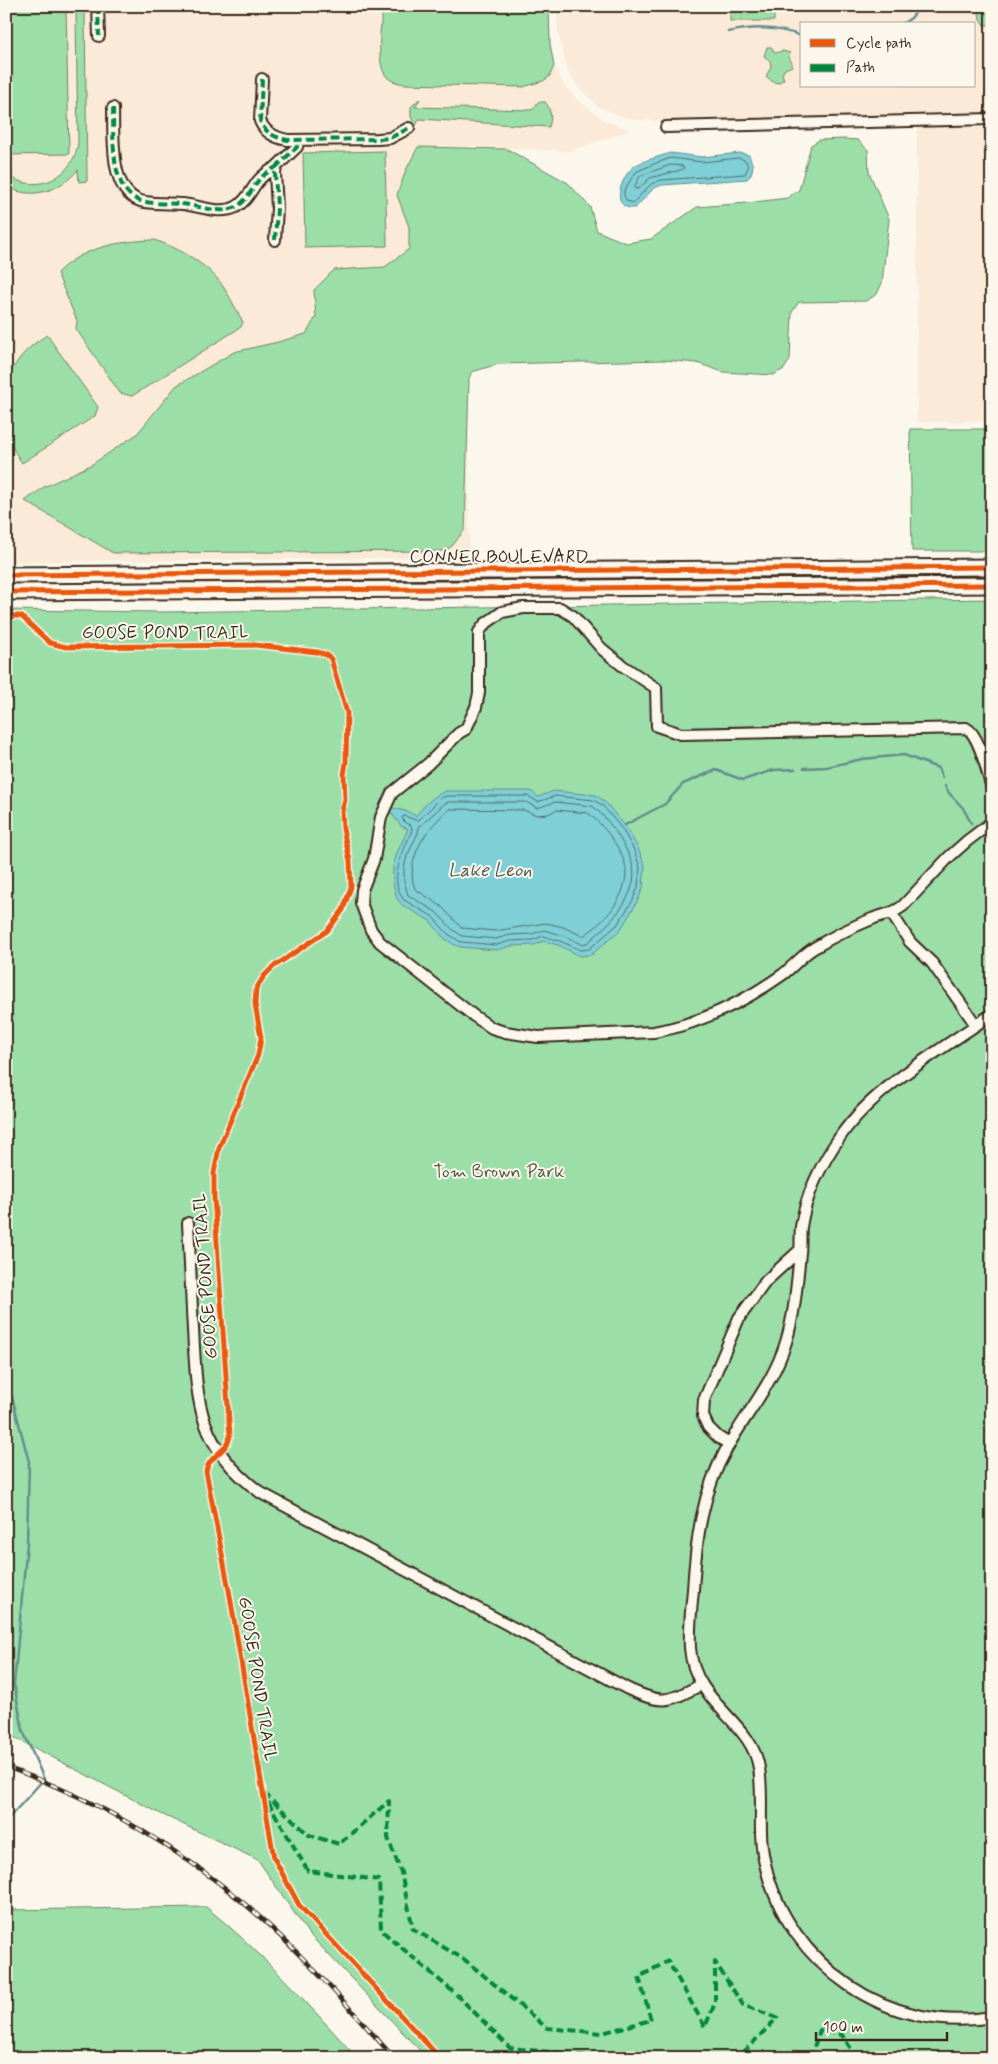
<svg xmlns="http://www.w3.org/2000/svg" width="998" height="2064" viewBox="0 0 998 2064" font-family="Mynerve,sans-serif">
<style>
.built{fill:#faead7;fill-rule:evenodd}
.green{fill:#9cdea8;stroke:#6c8463}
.water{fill:#7ecfd6;stroke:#638d8c}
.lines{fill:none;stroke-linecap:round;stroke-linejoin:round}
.shore{stroke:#566c68;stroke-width:1}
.stream{stroke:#638d8c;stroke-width:2.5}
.street-casing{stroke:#3b2a1e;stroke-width:14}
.secondary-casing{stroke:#3b2a1e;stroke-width:19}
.street{stroke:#fbf7ec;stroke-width:10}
.secondary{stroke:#fbf7ec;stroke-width:15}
.rail-casing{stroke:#3b2a1e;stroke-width:4.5}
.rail{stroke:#fbf7ec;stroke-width:2.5;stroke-dasharray:8;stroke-linecap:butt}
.quiet{stroke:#00873e;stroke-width:4;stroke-dasharray:8 4;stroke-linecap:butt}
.cycleway-casing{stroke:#fbf7ec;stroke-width:8}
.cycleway{stroke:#e8590c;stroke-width:5}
.labels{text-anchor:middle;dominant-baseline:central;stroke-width:4;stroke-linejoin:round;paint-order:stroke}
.street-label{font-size:18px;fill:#3b2a1e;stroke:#fbf7ec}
.park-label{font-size:18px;fill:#535740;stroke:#fbf7ec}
.water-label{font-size:19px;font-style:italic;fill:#4f5c55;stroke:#fbf7ec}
</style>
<rect width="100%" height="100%" fill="#fbf7ec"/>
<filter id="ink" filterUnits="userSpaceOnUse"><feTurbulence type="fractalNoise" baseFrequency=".02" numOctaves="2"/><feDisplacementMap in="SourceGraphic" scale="10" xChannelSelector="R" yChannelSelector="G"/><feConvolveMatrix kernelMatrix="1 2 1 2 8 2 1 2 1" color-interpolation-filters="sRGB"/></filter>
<g filter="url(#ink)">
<path class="built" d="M6 6H549L552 54 554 66 564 85 575 98 605 121 630 130 570 151 468 146 469 557 6 562Z
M557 6H992V112L949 116 688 122 640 120 624 117 599 107 579 88 572 78 567 69 558 32ZM802 24H974V86H802Z
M917 127H992V421L917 422Z"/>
<path class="green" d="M6 6H66L69 154 6 155Z
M74 6H83L85 15 87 181 79 182 78 170C60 191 31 201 6 186V174C36 196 73 178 78 143L76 15Z
M383 6H549L550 44 554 66 549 77 543 81 523 87 405 84C399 83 392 82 387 77 375 65 381 22 383 6Z
M730 6H774V21H730Z
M978 6H992V21L989 25H984L980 19Z
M767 47H771L775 53 783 51 790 53 789 57 792 63V66L785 69 782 74 784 79 778 83 773 82 766 76 771 67 770 61 764 56Z
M420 99 415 107 532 110 538 102H545C551 108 552 119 549 127L419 119 416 126 411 117V107L418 100Z
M844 139 858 140 868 150 869 172 889 219 882 283 877 294 866 301 799 302 792 312 790 360 784 369 773 375 723 372 697 363 664 360 498 364 472 372 469 378 465 529 453 545 445 551 113 553 25 501 44 487 91 465 137 434 176 386 234 352 278 342 306 334 316 317 314 290 334 270 385 267 409 249V227L397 195 406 170 418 147 507 149 568 183 590 207 597 231 626 243 651 239 697 207 747 203 787 198 799 190 811 145 819 140Z
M385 151 387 246 305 248 303 153Z
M154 240C177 247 208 264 222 285 230 296 236 310 243 322L241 327 132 396 120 393 76 329 77 321 57 273C82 247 120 241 154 240Z
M47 335 98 407 95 416 22 463C8 442 6 435 6 409 6 401 5 393 7 385 11 363 29 346 47 335Z
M910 429H992V551H912Z
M992 599V2058H427L308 1933 258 1860 159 1813 6 1733V610L162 612Z
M206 1907C262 1952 309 2005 357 2058H6V1910Z"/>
<path class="water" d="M670 153 702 157 740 153 749 155 753 166 751 175 747 179 662 185 654 188 635 208C609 210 621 177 633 167 643 160 659 157 670 153Z
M446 791H531L538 797 554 791 596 795 606 803 626 827 638 848 645 866 643 888 637 902 621 929 591 955 580 956 558 945 543 941 534 945 511 946 497 950 460 947 453 944 444 938 430 921 402 905 397 899 393 883V866L397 853 408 829 401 826 391 813 379 806 380 804C392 809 405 809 416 816 424 805 434 795 446 791Z"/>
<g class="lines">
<path class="shore" d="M740 158 746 161 748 167 745 174 661 180 651 184 633 203 627 201 624 196V190L636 172 656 163 671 158 702 162Z
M671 165 683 166 684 169 650 178 638 189 634 188 640 176Z
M447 796H528L538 802 555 796 594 800 603 806 622 829 634 850 640 867 638 887 633 900 617 925 589 949 581 950 560 941 543 936 533 940 510 941 497 945 461 942 448 934 432 916 404 900C387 879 404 851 412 830L411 826 404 822 402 817 405 816 415 820H419L441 798Z
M449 802H526L537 808 555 802 592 806C604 815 614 828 622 842 626 849 631 858 633 867 639 896 607 927 587 943L582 944 562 935 544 930 532 934 510 935 496 939 462 936 452 929 436 912 408 895 404 881V868L407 856 418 833 419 827 444 804Z
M450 809 523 810 537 815 548 814 556 810 588 813C602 823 625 852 626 870 627 897 604 923 583 936L563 927 546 923 495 931 462 928 441 906 415 889C404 860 427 826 450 809Z"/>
<path class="stream" d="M902 24 911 18 921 6
M728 32C754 26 776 27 802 36
M804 768 827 767 862 759 904 755 938 768 942 777
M945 786 949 793 963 808 971 823
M625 825 665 804 683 784 716 770 743 780 774 770 795 769
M6 1374 29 1462 27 1543 14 1684 23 1731 44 1779 6 1821"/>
<defs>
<path id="street" d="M98 6 99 36
M262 79 260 121C265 133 276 138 288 140L378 139 390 138 409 128
M113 108C114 136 108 196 145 202 158 204 171 203 183 204 200 206 220 215 236 207 247 201 251 190 258 181 263 175 269 171 276 167
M666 127 992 119
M275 240 277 208 275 173 276 167 297 147 298 140
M992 788C987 773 980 735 966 728L681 734 657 726 656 688 623 666 602 649 573 616 560 608H523L502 612 485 624 479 632V693L476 707 466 729 459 733 428 764 392 793 381 817 374 859 362 890 361 903 371 930 380 942 474 1016 492 1028 505 1032 538 1037 654 1032C700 1024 745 1001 782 975 793 967 802 955 814 948 832 937 852 927 872 919 884 914 891 915 903 906L949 857 967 841 992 822
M892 914 910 942 932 963 976 1025
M992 1014C943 1049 876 1086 842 1134 822 1162 806 1193 801 1227 800 1236 801 1244 800 1253 797 1282 795 1313 786 1342 774 1382 747 1412 727 1448 702 1492 696 1540 693 1590 691 1609 689 1629 690 1648 694 1704 752 1721 759 1768 764 1800 757 1832 765 1864 788 1965 889 2035 992 2017
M188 1223C190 1258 191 1294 193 1329 197 1404 197 1445 261 1493L628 1689C664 1705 667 1702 701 1685
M729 1444 718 1437 708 1427 703 1416 704 1400 739 1318 766 1281 800 1250"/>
<path id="secondary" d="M6 575 992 567
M6 592 992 585"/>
</defs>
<use href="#street" class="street-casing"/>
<use href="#secondary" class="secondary-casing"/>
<use href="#street" class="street"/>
<use href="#secondary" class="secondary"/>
<defs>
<path id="rail" d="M6 1767C94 1798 175 1845 246 1905 300 1951 347 2005 394 2058"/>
</defs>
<use href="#rail" class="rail-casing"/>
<use href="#rail" class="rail"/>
<path class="quiet" d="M98 6 99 36
M262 79 260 121C265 133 276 138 288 140L378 139 390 138 409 128
M113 108C114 136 108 196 145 202 158 204 171 203 183 204 200 206 220 215 236 207 247 201 251 190 258 181 263 175 269 171 276 167
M275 240 277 208 275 173 276 167 297 147 298 140
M264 1793 309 1835 339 1844 389 1801 388 1838 401 1872 413 1929 465 1960 547 2028 602 2033 651 2020 639 1977 668 1961 705 2027 715 2003V1962L743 2005 777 2018 738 2058
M268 1802 308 1871 379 1880 381 1930 458 1996 510 2048 611 2058
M810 2058 820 2030 842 2035 857 2058"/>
<defs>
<path id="cycleway" d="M6 575 992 567
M6 592 992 585
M6 616H21L50 643 66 647 255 645 317 652 327 655 331 659 347 713 346 762 344 775 345 800 342 811 343 829 350 861 351 887 343 910 327 931 273 967 264 976 256 989 255 1004 261 1038 258 1055 219 1148 214 1173V1197L230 1436C227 1453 209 1455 206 1471L229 1590 274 1858 299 1905 440 2058"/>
</defs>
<use href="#cycleway" class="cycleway-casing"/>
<use href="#cycleway" class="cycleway"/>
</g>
</g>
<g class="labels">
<g class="street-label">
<text x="499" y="557">CONNER BOULEVARD</text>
<text x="165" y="633">GOOSE POND TRAIL</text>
<text transform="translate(206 1276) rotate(-94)">GOOSE POND TRAIL</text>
<text transform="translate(257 1679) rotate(81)">GOOSE POND TRAIL</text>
</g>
<g class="park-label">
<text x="499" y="1172">Tom Brown Park</text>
</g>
<g class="water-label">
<text x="490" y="870">Lake Leon</text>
</g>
</g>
<rect width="998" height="2064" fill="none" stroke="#fbf7ec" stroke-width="25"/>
<rect x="12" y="12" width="973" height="2039" fill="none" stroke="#3b2a1e" stroke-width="2" filter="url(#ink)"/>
<rect x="800" y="22" width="175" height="65" fill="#fbf7ec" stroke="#aea59a"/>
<rect x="810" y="39" width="25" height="8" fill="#e8590c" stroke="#aea59a"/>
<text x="846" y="48" font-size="15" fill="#3b2a1e">Cycle path</text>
<rect x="810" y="64" width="25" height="8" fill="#00873e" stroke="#aea59a"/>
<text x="846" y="72" font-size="15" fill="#3b2a1e">Path</text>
<path d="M816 2032v8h131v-8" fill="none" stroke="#3b2a1e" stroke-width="2.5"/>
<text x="823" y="2032" font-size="15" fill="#3b2a1e" stroke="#fbf7ec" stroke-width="4" paint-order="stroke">100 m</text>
</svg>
